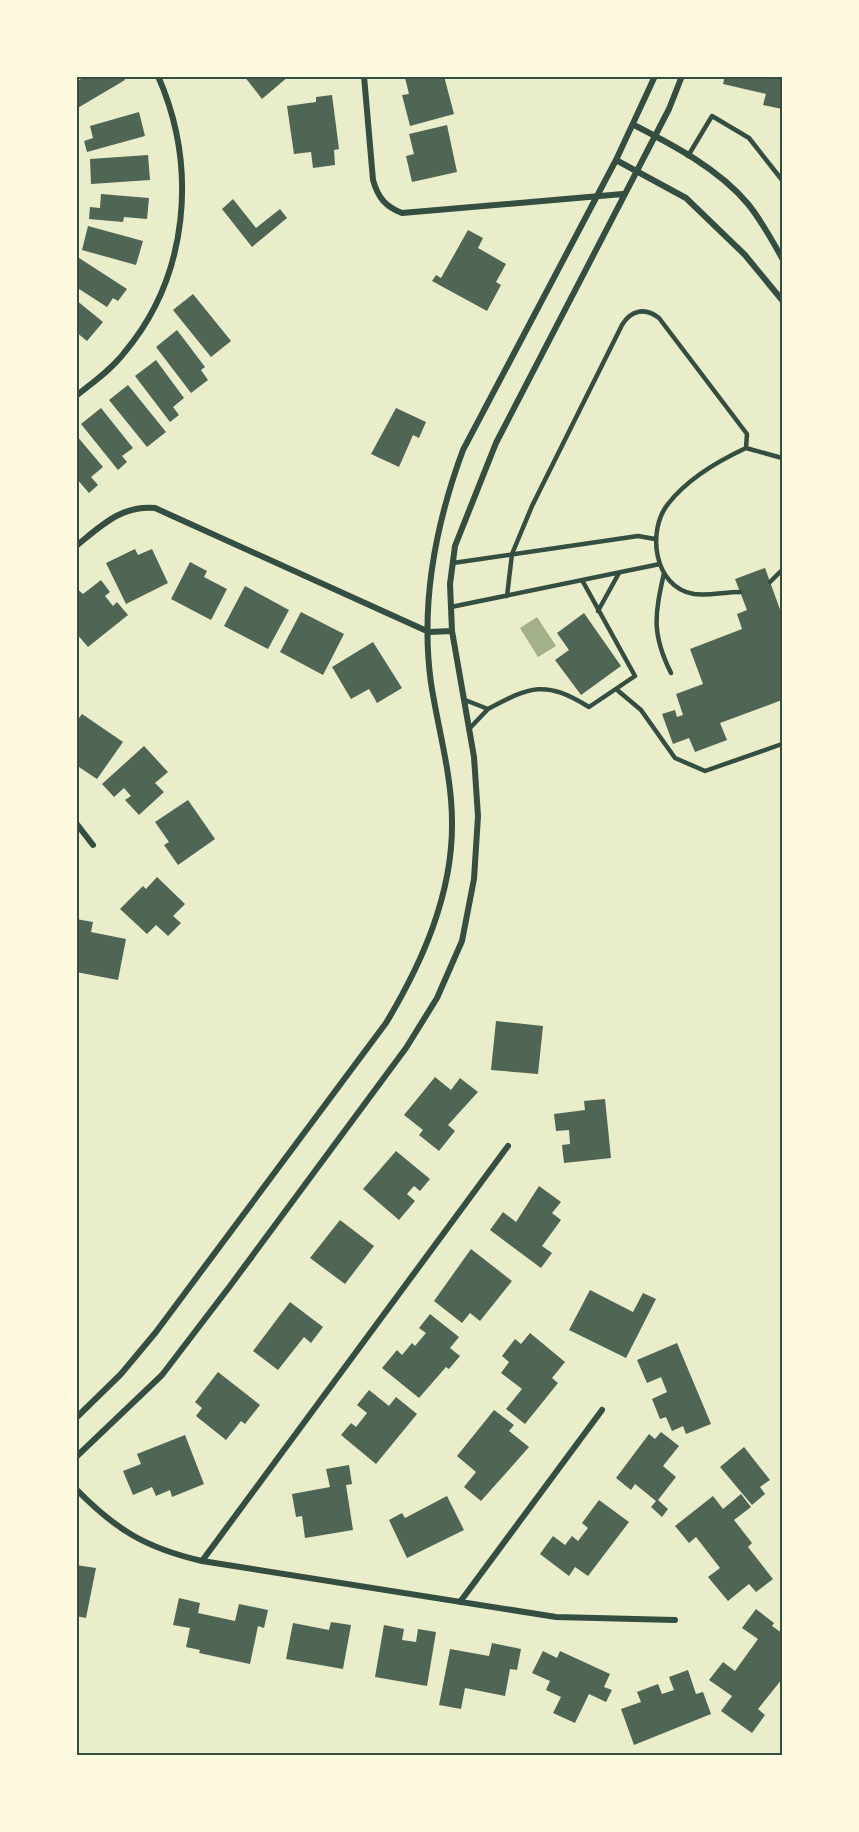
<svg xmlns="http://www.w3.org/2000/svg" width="859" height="1832" viewBox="0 0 859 1832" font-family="'PT Sans Narrow',sans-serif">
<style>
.water{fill:#a3b18a}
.building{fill:#4f6655}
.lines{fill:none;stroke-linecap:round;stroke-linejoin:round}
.service{stroke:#344e41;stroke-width:4.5}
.minor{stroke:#344e41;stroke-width:6}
.neatline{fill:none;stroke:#344e41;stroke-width:2}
</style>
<rect width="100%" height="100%" fill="#e9edc9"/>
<path class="water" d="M537 617 556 646 538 657 520 628Z"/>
<path class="building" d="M86 76H123L125 80 76 109V82Z
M244 76H289L262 99Z
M410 76H444L454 114 410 126 402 95 409 94 405 78Z
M725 76H782V109L763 105 766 94 723 84Z
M332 95 339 149 334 150 335 165 313 168 311 152 294 154 287 106 316 102V97Z
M139 112 145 136 87 152 84 141 93 138 90 126Z
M447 125 457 172 412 182 406 156 414 154 409 134Z
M148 155 150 180 91 184 90 159Z
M101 194 149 198 147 219 124 217 123 222 89 219 90 207 100 208Z
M233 199 256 228 280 209 287 218 252 247 222 209Z
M88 226 143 241 136 265 82 250Z
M468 230 483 238 478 248 506 264 496 282 501 285 487 311 432 281 436 275 441 278Z
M76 256 127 289 118 301 113 298 107 307 76 287Z
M193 294 231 341 211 357 173 310Z
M76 300 103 322 87 341 76 332Z
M177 330 205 367 201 370 208 380 191 393 156 347Z
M156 360 184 398 173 407 179 415 170 422 135 376Z
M128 385 166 432 147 447 109 400Z
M101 408 133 448 122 456 127 462 118 470 81 424Z
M396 408 426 422 419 438 413 435 399 467 371 454Z
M76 435 103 467 91 477 98 485 89 493 76 478Z
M135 549 138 555 152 549 168 583 126 604 106 563Z
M190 562 207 571 204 577 227 589 211 620 171 599Z
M765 568 782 615V700L720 723 727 740 695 752 689 738 673 744 662 714 675 710 677 717 683 715 676 694 703 684 690 649 742 629 737 614 747 610 735 579Z
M101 580 110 592 105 596 113 606 117 602 128 615 88 647 76 633V588L83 594Z
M245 586 289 610 268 649 224 626Z
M301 612 344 634 323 675 280 652Z
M584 613 621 666 581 695 555 660 569 650 557 633Z
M373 642 402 688 377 703 369 689 351 699 332 667Z
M82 714 123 742 97 779 76 765 79 761 76 758V722Z
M144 746 168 772 155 783 164 792 139 815 125 800 131 796 124 788 114 797 102 784Z
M188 800 215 839 178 865 164 845 169 842 155 822Z
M157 877 185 904 173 916 181 923 168 936 156 925 147 934 120 909 143 886 146 889Z
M76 919 93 922 91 932 126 939 118 980 76 972Z
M496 1021 543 1026 538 1074 491 1070Z
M435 1077 451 1090 460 1078 478 1092 448 1125 455 1131 439 1151 419 1135 423 1130 404 1115Z
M605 1099 611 1158 564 1163 562 1145 570 1144 569 1130 556 1131 554 1114 585 1110 584 1101Z
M396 1151 430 1179 420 1191 414 1186 407 1194 415 1201 399 1220 363 1189Z
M539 1186 561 1202 552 1213 561 1220 542 1246 552 1253 541 1268 490 1230 503 1212 516 1222Z
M340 1220 374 1246 345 1284 310 1258Z
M471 1249 512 1281 480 1321 470 1313 462 1323 434 1301Z
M590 1290 633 1312 643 1293 656 1299 626 1358 569 1330Z
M290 1302 323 1327 311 1343 304 1337 278 1370 253 1351Z
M430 1314 459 1337 450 1348 460 1356 449 1369 446 1367 419 1398 382 1368 397 1350 402 1355 412 1343 415 1346 426 1333 419 1328Z
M530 1333 565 1362 552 1378 558 1383 525 1424 506 1409 522 1389 501 1373 509 1362 502 1356 515 1339 521 1344Z
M677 1343 711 1424 686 1434 683 1426 672 1431 666 1417 660 1419 652 1399 667 1392 661 1377 647 1383 637 1360Z
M218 1372 260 1405 245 1424 241 1421 226 1440 196 1416 202 1408 195 1402Z
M369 1390 389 1406 396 1397 417 1414 376 1464 341 1435 351 1423 356 1427 367 1413 357 1405Z
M494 1410 514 1425 509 1431 529 1447 481 1501 464 1487 476 1472 457 1456Z
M661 1432 679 1446 663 1466 676 1477 658 1500 668 1509 662 1517 651 1507 656 1501 635 1484 631 1490 616 1478 649 1434 655 1439Z
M185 1435 204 1484 172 1497 170 1490 156 1496 152 1487 133 1495 123 1471 141 1464 137 1454Z
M744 1447 770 1480 760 1487 765 1494 752 1505 720 1467Z
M349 1465 352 1484 346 1485 353 1530 305 1538 302 1516 296 1517 292 1494 330 1487 326 1469Z
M741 1494 751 1507 734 1520 752 1543 748 1547 773 1579 756 1592 749 1584 728 1601 708 1577 720 1568 696 1537 689 1543 675 1526 713 1496 723 1509Z
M447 1496 464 1530 407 1558 389 1520 402 1513 405 1518Z
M599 1500 629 1522 588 1576 575 1567 569 1576 540 1554 553 1536 565 1545 572 1536 578 1541 588 1528 582 1523Z
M76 1565 96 1568 86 1618 76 1616Z
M179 1598 200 1603 198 1613 235 1621 239 1604 268 1610 264 1628 258 1626 250 1664 199 1653 200 1650 186 1647 190 1628 173 1625Z
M756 1609 774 1623 772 1626 782 1633V1679L758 1709 765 1715 752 1733 721 1711 732 1696 709 1680 723 1662 735 1671 758 1639 742 1628Z
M331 1622 351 1625 343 1669 286 1659 293 1623 329 1630Z
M384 1625 404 1629 402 1640 416 1642 418 1629 436 1632 427 1686 375 1677Z
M492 1643 521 1649 517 1670 510 1669 505 1696 465 1688 461 1709 439 1705 450 1649 489 1656Z
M543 1651 557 1658 560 1651 610 1674 604 1687 612 1690 606 1702 589 1694 575 1723 553 1713 561 1697 546 1690 550 1681 532 1673Z
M688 1670 696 1694 703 1692 711 1714 634 1745 621 1709 641 1702 637 1692 658 1684 662 1694 674 1690 669 1677Z"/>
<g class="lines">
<path class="service" d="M688 156 712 116 749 138 782 180
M453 563 638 536 655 539
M664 573C655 614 651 633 671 673
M770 582 782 570
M740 592C725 592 708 596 694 594 653 587 647 530 668 504 688 478 718 461 746 448L782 458
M507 596 512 554 532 506 622 325C631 310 645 307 659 318L747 434 746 448
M451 607 660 564
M598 611 619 573
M616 689 641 710 675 758 705 771 782 744
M465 700 488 709 470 728
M488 709C531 686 545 680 589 707L635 676 582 580"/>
<path class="minor" d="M364 76 373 180C378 198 386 207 402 213L623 194
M634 125C673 145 719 169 748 204 761 220 772 240 782 258
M616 160 686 198 745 255 782 300
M76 396C92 383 111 370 124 353 189 276 198 167 158 76
M76 546C101 526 121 505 155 508L429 632 452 631
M76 823 93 845
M76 1418 121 1374 156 1332 386 1023C422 963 453 894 452 822 452 775 438 729 431 683 420 604 436 523 463 450L616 160 655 76
M76 1457 162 1375 230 1286 406 1048 437 998 462 941 474 879 478 816 474 757 452 631 450 584 455 546 496 443 669 109 682 76
M76 1489C116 1530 146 1548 202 1561L556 1617 675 1620
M202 1561 508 1146
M460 1602 602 1410"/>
</g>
<rect width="859" height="1832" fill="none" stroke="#fefae0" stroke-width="156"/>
<rect x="78" y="78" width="703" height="1676" class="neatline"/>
</svg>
